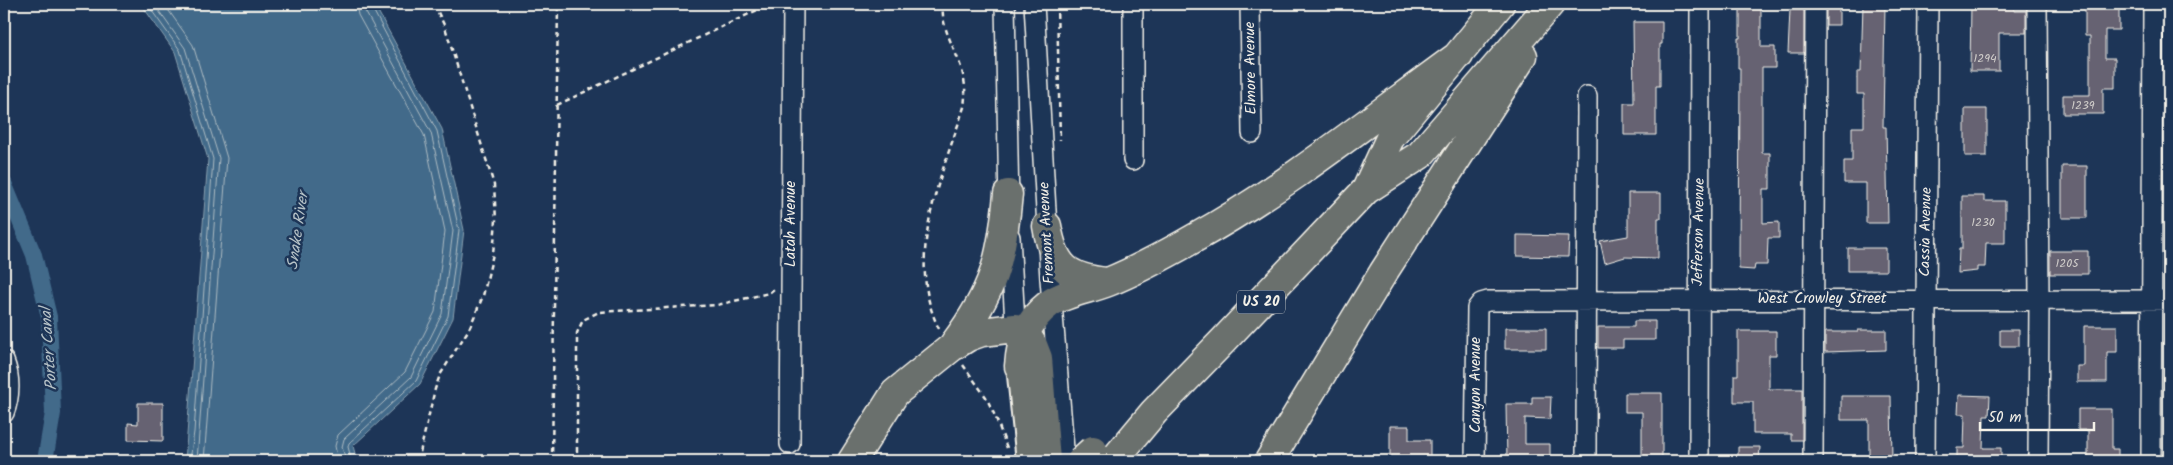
<svg xmlns="http://www.w3.org/2000/svg" width="2173" height="465" viewBox="0 0 2173 465" font-family="Kalam,sans-serif">
<style>
.water{fill:#426a8a;stroke:#89a0b0}
.lines{fill:none;stroke-linecap:round;stroke-linejoin:round}
.shore{stroke:#adbbc2;stroke-width:1}
.canal{stroke:#426a8a;stroke-width:16}
.building{fill:#666272;stroke:#f4f1e8}
.minor-casing{stroke:#f4f1e8;stroke-width:22}
.major-casing{stroke:#f4f1e8;stroke-width:28}
.highway-casing{stroke:#f4f1e8;stroke-width:31}
.path{stroke:#f4f1e8;stroke-width:2.5;stroke-dasharray:5 4;stroke-linecap:butt}
.minor{stroke:#1d3557;stroke-width:19}
.major{stroke:#6b706d;stroke-width:24}
.highway{stroke:#6b706d;stroke-width:28}
.highway-bridge-casing{stroke:#f4f1e8;stroke-width:31;stroke-linecap:butt}
.highway-bridge{stroke:#6b706d;stroke-width:28}
.labels{text-anchor:middle;dominant-baseline:central;stroke-width:5;stroke-linejoin:round;paint-order:stroke}
.number-label{font-size:12px;fill:#d0cdca}
.shield{fill:#1d3557;stroke:#b4b9bc;stroke-width:1}
.shield-label{font-size:14px;font-weight:bold;fill:#f4f1e8}
.street-label{font-size:15px;fill:#f4f1e8;stroke:#1d3557}
.water-label{font-size:16px;font-style:italic;fill:#b6c2c7;stroke:#1d3557}
</style>
<rect width="100%" height="100%" fill="#1d3557"/>
<filter id="ink" filterUnits="userSpaceOnUse"><feTurbulence type="fractalNoise" baseFrequency=".02" numOctaves="2"/><feDisplacementMap in="SourceGraphic" scale="10" xChannelSelector="R" yChannelSelector="G"/><feConvolveMatrix kernelMatrix="1 2 1 2 8 2 1 2 1" color-interpolation-filters="sRGB"/></filter>
<g filter="url(#ink)">
<path class="water" d="M141 4H374L442 129 464 230 453 318 420 384 353 446 357 461H185L208 159 175 52Z"/>
<g class="lines">
<path class="shore" d="M147 4 180 50 213 159 194 432 190 461
M154 4 185 48 219 158 197 461
M164 4 193 45 227 158 204 461
M338 461 335 446 338 435 405 372 435 312 445 231 424 135 358 15 356 4
M346 461 342 447 344 439 411 377 442 314 453 231 431 133 365 11 363 4
M352 461 348 447 349 443 416 381 448 316 459 230 437 131 370 4"/>
<path class="canal" d="M4 183 34 255 49 317 53 413 45 461"/>
</g>
<path class="building" d="M1740 4H1761V47H1775V68H1762V153H1770V189H1763V223L1779 222V238H1768L1767 265H1755L1754 270 1739 269 1740 68H1738V38H1740Z
M1863 4H1885L1883 127H1886L1888 223H1866V183H1844V161H1852V127H1864V94H1857V72H1861Z
M2014 4V11H2026V33H1999V71H1970L1971 5Z
M1826 8H1839V25H1826Z
M2085 8H2119V30H2105V58H2115V88H2103V114H2063V95H2090V36H2085Z
M1790 10H1804V53H1788Z
M1633 22H1662V44H1660V86H1656V135H1624V103H1634Z
M1965 109H1987V156H1965Z
M2062 166H2087V218H2062Z
M1628 193H1661V218H1658V258L1625 257 1605 263 1600 241 1628 236Z
M1962 196H1984V201H2005V243H1986L1985 267H1977V271L1958 273 1959 249H1962Z
M1517 235 1569 236 1568 257 1517 256Z
M1848 248H1886V271H1848Z
M2050 251H2088V274H2050Z
M1634 321H1655V340H1623V348H1598V327H1634Z
M2084 326H2117V352H2107V382H2077V366H2084Z
M1505 328H1546V349H1505Z
M1858 330H1886V350L1825 352V332H1858Z
M2000 330H2019V346H2000Z
M1738 331H1776V355H1769V389H1802V440H1791V434H1753V402H1734V375H1738Z
M1625 393H1662V461H1642V412H1625Z
M1959 395 1990 396 1989 416H1984L1983 448H2001V461H1957V448H1964L1965 414H1958Z
M1841 396H1891L1892 461H1869V420H1841Z
M1532 397H1551L1550 419 1525 418V444H1550V456H1529V461H1507L1506 404H1532Z
M138 403H163V441L128 440V423L138 424Z
M2078 409H2112V449H2118V461H2088V430H2078Z
M1390 426H1409V440H1430V460H1390Z
M1738 447H1760L1759 461H1738Z"/>
<g class="lines">
<defs>
<path id="minor" d="M1005 4 1009 205
M1034 4 1050 279 1065 461
M1133 4V160
M1250 4 1252 133
M2037 4 2039 300 2038 461
M1010 237 1016 340
M4 361C11 378 10 397 4 413
M790 444 793 4
M1475 461 1477 308 1481 303 1488 301 2169 300
M1586 461 1587 96
M1699 461 1700 4
M1813 461 1815 4
M1925 461 1928 4
M2151 461 2153 4"/>
<path id="major" d="M1019 366 1029 461"/>
<path id="highway" d="M1366 190 1390 138 1500 4
M1047 226C1054 266 1066 278 1107 282
M954 344C994 291 1002 259 1008 194
M1019 366C1021 340 1027 321 1049 304 1063 293 1091 289 1108 282 1138 270 1165 255 1193 239 1287 187 1372 118 1459 55
M852 461 895 393 952 347 968 337 982 332 1015 328 1025 333 1033 345 1038 358 1046 461
M1113 461 1154 412 1224 340 1366 190 1420 155 1550 4
M1269 461 1383 273 1523 56"/>
</defs>
<use href="#minor" class="minor-casing"/>
<use href="#major" class="major-casing"/>
<use href="#highway" class="highway-casing"/>
<path class="path" d="M1057 4 1060 140
M557 105 770 4
M939 329C904 257 941 178 964 107 965 98 966 89 964 80 960 53 940 32 943 4
M963 365 986 397 996 418 1007 448
M418 461 435 389 440 375 469 329 483 296 493 254 496 220 494 185 445 27 434 4
M552 461 558 4
M577 461V333L583 320 599 312 717 305 769 293 774 289"/>
<use href="#minor" class="minor"/>
<use href="#major" class="major"/>
<use href="#highway" class="highway"/>
<defs>
<path id="highway-bridge" d="M1081 461 1093 450"/>
</defs>
<use href="#highway-bridge" class="highway-bridge-casing"/>
<use href="#highway-bridge" class="highway-bridge"/>
</g>
</g>
<g class="labels">
<g class="number-label">
<text x="1985" y="58">1294</text>
<text x="2083" y="105">1239</text>
<text x="1983" y="222">1230</text>
<text x="2067" y="263">1205</text>
</g>
<rect class="shield" x="1237" y="290.5" width="48" height="23" rx="4"/>
<g class="shield-label">
<text x="1261" y="302">US 20</text>
</g>
<g class="street-label">
<text transform="translate(1251 68) rotate(-91)">Elmore Avenue</text>
<text transform="translate(791 224) rotate(-90)">Latah Avenue</text>
<text transform="translate(1699 232) rotate(-89)">Jefferson Avenue</text>
<text transform="translate(1926 232) rotate(-89)">Cassia Avenue</text>
<text transform="translate(1047 233) rotate(-93)">Fremont Avenue</text>
<text x="1822" y="299">West Crowley Street</text>
<text transform="translate(1476 385) rotate(-90)">Canyon Avenue</text>
</g>
<g class="water-label">
<text transform="translate(298 231) rotate(-82)">Snake River</text>
<text transform="translate(49 349) rotate(-94)">Porter Canal</text>
</g>
</g>
<rect width="2173" height="465" fill="none" stroke="#1d3557" stroke-width="20"/>
<rect x="10" y="10" width="2153" height="445" fill="none" stroke="#f4f1e8" stroke-width="2" filter="url(#ink)"/>
<path d="M1980 422v8h114v-8" fill="none" stroke="#f4f1e8" stroke-width="2.5"/>
<text x="1988" y="422" font-size="15" fill="#f4f1e8" stroke="#1d3557" stroke-width="4" paint-order="stroke">50 m</text>
</svg>
